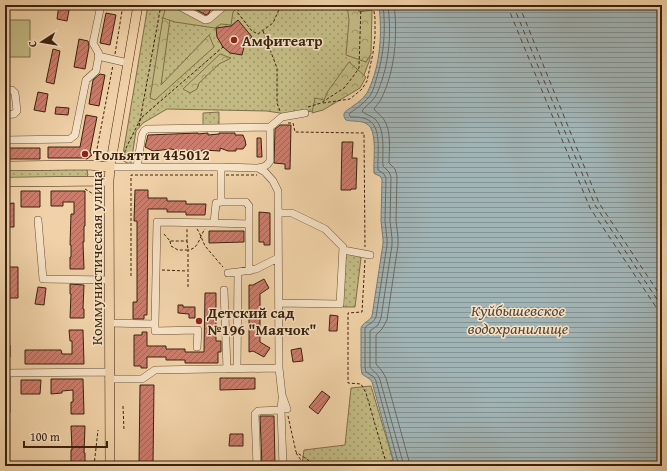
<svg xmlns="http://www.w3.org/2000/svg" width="667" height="471" viewBox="0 0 667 471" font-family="'Gentium Book Plus',serif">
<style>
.grass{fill:url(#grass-dots);stroke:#7e6e48}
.forest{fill:url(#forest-crowns);stroke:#7e6e48}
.garden{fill:#c2ba82;stroke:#7e6e48}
.water{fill:url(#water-rules);stroke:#787a72}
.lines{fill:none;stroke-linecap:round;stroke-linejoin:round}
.shore{stroke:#6e6b62;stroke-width:1}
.ferry{stroke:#544638;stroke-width:1;stroke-dasharray:5 4;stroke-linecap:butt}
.building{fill:url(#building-hatch);stroke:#3b220e}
.minor-casing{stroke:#684e34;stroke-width:8}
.major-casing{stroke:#3b220e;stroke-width:10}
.path{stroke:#3b220e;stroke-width:1;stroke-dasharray:3 2;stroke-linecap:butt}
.minor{stroke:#f6e2c6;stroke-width:7}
.major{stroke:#f1d2a8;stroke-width:9}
.poi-dot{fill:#8f2418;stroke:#f6e2c6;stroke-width:1.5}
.labels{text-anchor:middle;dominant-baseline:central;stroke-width:3;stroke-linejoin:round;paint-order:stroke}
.poi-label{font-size:15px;font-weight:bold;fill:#3b220e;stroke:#f6e2c6;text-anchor:start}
.street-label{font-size:15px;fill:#3b220e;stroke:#f6e2c6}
.water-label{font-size:16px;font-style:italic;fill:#544638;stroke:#f6e2c6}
</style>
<defs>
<pattern id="grass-dots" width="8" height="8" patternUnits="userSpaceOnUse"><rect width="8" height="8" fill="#c2ba82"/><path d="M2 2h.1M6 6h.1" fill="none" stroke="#9f9769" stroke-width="1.8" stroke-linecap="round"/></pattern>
<pattern id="forest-crowns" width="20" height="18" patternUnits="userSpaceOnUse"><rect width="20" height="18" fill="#c2ba82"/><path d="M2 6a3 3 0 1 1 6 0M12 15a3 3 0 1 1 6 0" fill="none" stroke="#9f9769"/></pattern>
<pattern id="water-rules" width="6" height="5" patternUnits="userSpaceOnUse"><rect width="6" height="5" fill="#a1b4b5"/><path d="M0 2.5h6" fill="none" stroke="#849292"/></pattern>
<pattern id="building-hatch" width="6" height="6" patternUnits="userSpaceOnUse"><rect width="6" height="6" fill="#cb7c6c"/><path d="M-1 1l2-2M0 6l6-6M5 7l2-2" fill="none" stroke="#a66557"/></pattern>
</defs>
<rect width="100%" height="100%" fill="#f1d2a8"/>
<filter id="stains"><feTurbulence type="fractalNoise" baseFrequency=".005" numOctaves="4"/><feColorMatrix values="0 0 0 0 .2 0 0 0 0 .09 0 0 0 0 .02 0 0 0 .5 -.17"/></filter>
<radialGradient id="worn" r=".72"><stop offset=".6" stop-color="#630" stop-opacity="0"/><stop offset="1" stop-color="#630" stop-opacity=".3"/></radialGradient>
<path class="grass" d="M148 5H369L370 59 359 88 322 110 286 114 267 111 167 109 143 123 136 131 131 163 129 164 122 160Z
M219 112V125H203V113Z
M5 169H84L87 170 88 175 85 178 5 179Z
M345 253 355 254 361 258 355 307H343Z
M371 386 393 460 387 462 388 466H303L302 464 304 450 345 445 351 388Z"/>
<path class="forest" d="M347 5H358L359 12 372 10 371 54 366 62 346 55 349 20Z
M163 17 170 19 161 85 209 35 214 47 155 100 150 98Z
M220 54 231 58 219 64 199 83 197 89 190 93 183 89Z
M349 62 366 77 360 88 323 110 312 113 315 98 324 100 328 91Z"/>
<path class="garden" d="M166 5H240L233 12 231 25 221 24 215 28 175 22 163 18Z
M5 20H30V57H5Z"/>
<path class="water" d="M379 5H662V466H395L372 382 371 380 362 374 361 367V328C363 322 369 322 372 316L383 244V239L381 221 382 179 380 176 375 174 374 173C373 162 378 130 367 124 361 120 352 122 346 120 344 118 344 117 344 114 345 110 350 109 353 106 359 102 365 97 368 91 381 64 382 33 379 5Z"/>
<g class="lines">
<path class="shore" d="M383 5C386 30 384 56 376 80 375 85 373 90 371 94 367 101 356 109 350 113L349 115 351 117C357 117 364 117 370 121 382 129 377 157 378 170L384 174 386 178 385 221 387 239V245L376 317C372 325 368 323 365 328V367L366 372 374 377 376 381 399 466
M388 5C391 30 390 56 382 80 380 86 378 92 375 97 371 103 365 106 362 111 365 115 371 115 375 119 386 130 382 152 383 166L389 172 391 177 390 221 392 238V245L381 318 378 325 370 331V367C372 371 378 373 380 380L404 466
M394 5C398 34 395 72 381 99 379 103 376 106 374 109 376 112 380 115 383 118 392 131 389 148 389 163L395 169 397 176 396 221 398 237V245L387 320 382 329 376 335V364L382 371 386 378 409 461 410 466"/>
<path class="ferry" d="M507 5 590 208 662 316
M513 5 595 205 662 307
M519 5 599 203 662 298"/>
</g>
<path class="building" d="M59 5H70L67 21 57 19Z
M188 5H212L209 13 206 15Z
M106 13 116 15 110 45 100 43Z
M238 20 252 37 245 43 242 55 230 53 223 47 217 37 216 28 231 26Z
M79 39 88 41 89 47 85 69 74 67Z
M53 49 60 51 54 84 46 82Z
M100 74 105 75 99 106 89 104 93 80Z
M38 92 48 94 45 112 34 110Z
M56 107 69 108 68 115 55 114Z
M86 115 97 117 90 152 92 155 87 159 83 158H48V147H80Z
M280 125H291L290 169H285V164L274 163 275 129Z
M198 133V134L208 133V135L219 134V133H235V135H243L245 140 246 145 243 149H236V151H228L220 148V151L202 150V151H195L191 150 180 151 171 149 153 151 145 147 148 135Z
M257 138H261L262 157H257Z
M342 142H353L352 158H357L356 189H351V190H341Z
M5 148H40V159H5Z
M135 190H148V198H167V201H186V204H206L205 215H186V212H167V209H148L147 315H144V319H133V302H137V221H134Z
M21 191H40V207H21Z
M51 191H85V226H84V242H83L84 269H70V257H71V245H70L71 214H74V202H63V206H51Z
M14 203V227H5V204Z
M259 212 270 213V245H264V242H259Z
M209 231H244V242L209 243Z
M5 267H18V298H5Z
M264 279 269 288 260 294V342L270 348 264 357 253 351 249 352V285H253Z
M70 284 84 285 83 309H84V318H70L71 294H70Z
M38 287 46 288 44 305 35 304Z
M205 293H216V341H221V352H218V363H185V360H166V357H147V368H141V366H134V335H142V332H147V346H166V349H185V352H204Z
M178 305H183V307H195V318H189V314L178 313Z
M330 315 338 316 337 331H329Z
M69 330H83L84 364H25V350H61L62 354H72V341H70Z
M5 345H10V357H5Z
M301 348 303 361 293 362 291 350Z
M220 378H255V389L220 390Z
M51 379H83L84 414H71V402H73V390L62 391V393L51 394Z
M21 380H41L40 394H21Z
M140 385H154L153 464H139Z
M322 391 330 397 318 414 309 407Z
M260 416H274L275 466H262Z
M71 426H85L84 453H85V462H71V450H72Z
M230 434H243V446H229Z"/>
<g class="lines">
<defs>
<path id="minor" d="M177 5 205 20 209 19 225 5
M98 56 128 63
M5 90H12L15 93 17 111 14 114 5 115
M5 140 70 139 75 135 86 80 96 71 99 54 93 43 101 5
M110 167H221L258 168 265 172 273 181 278 191 279 368 282 395 287 409
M137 167 142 135 144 131 147 129 270 127
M258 168C264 167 267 166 270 161V127L282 117 305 113
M278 213H292L325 229 343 247 340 304 279 303
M38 220 43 279 109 280
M214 223 249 224V206L246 202H221
M249 224V271
M343 250 370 255
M228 273 238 272
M224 290 227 369
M109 323 155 324 157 222 214 223 216 203 221 202V167
M155 324V331L198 330 197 347
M237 369 238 272 256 269 278 258
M5 373 109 372
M109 379H142L155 370 279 368
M5 410H7V373
M281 410 283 466
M15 466H22
M257 466 255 414 258 411 281 410 282 399"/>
<path id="major" d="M5 166 88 165 110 167
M5 182 109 181
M110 466 109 181 110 167 138 5"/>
</defs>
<use href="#minor" class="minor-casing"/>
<use href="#major" class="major-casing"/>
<path class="path" d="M243 5 237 12 252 31 258 34 273 23 281 5
M263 31 277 68V103L280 111
M115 54 123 5
M323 103 350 99 362 89 367 81 373 53 375 36V18L373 5
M308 107 321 103 344 88 352 78 359 68 361 5
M288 123H293L295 132 364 133 365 247
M139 126 161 5
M132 156 124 155 126 148 141 118 223 47
M98 158 96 154 113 65
M226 175H257
M85 189 98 197
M197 229 199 232 205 246 223 267
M164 234 170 241H187V229
M170 241 171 246 178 250H188L187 241
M365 260 362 312 348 313V383L361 384 366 393 387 466
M162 270 187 271
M131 276V175H215
M188 287V250C199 249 199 237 205 229
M123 406 124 430
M288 416 296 452 317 466
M296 453 305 466
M94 466 98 430"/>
<use href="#minor" class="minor"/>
<use href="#major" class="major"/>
</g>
<g class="poi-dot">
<circle cx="234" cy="40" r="4"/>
<circle cx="85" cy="154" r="4"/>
<circle cx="199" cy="321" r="4"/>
</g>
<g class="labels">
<g class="poi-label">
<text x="242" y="40">Амфитеатр</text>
<text x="93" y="154">Тольятти 445012</text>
<text x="207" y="312">Детский сад<tspan x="207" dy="17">№196 "Маячок"</tspan></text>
</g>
<g class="street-label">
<text transform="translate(96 258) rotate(-90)">Коммунистическая улица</text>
</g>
<g class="water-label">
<text x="518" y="310">Куйбышевское<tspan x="518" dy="18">водохранилище</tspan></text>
</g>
</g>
<rect width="667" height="471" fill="none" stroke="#f1d2a8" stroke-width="20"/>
<rect x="6" y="6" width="655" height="459" fill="none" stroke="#3b220e" stroke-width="2"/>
<rect x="10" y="10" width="647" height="451" fill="none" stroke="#3b220e"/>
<g transform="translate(42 42) rotate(258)" stroke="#f6e2c6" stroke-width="3" paint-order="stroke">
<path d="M0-3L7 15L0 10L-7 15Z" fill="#3b220e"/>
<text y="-6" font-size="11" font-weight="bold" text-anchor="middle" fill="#3b220e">С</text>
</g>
<path d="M24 441v6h83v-6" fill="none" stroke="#3b220e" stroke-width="2"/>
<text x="30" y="441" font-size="12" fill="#3b220e" stroke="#f6e2c6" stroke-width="3" paint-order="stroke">100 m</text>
<rect width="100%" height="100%" filter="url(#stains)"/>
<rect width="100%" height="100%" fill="url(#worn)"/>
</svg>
